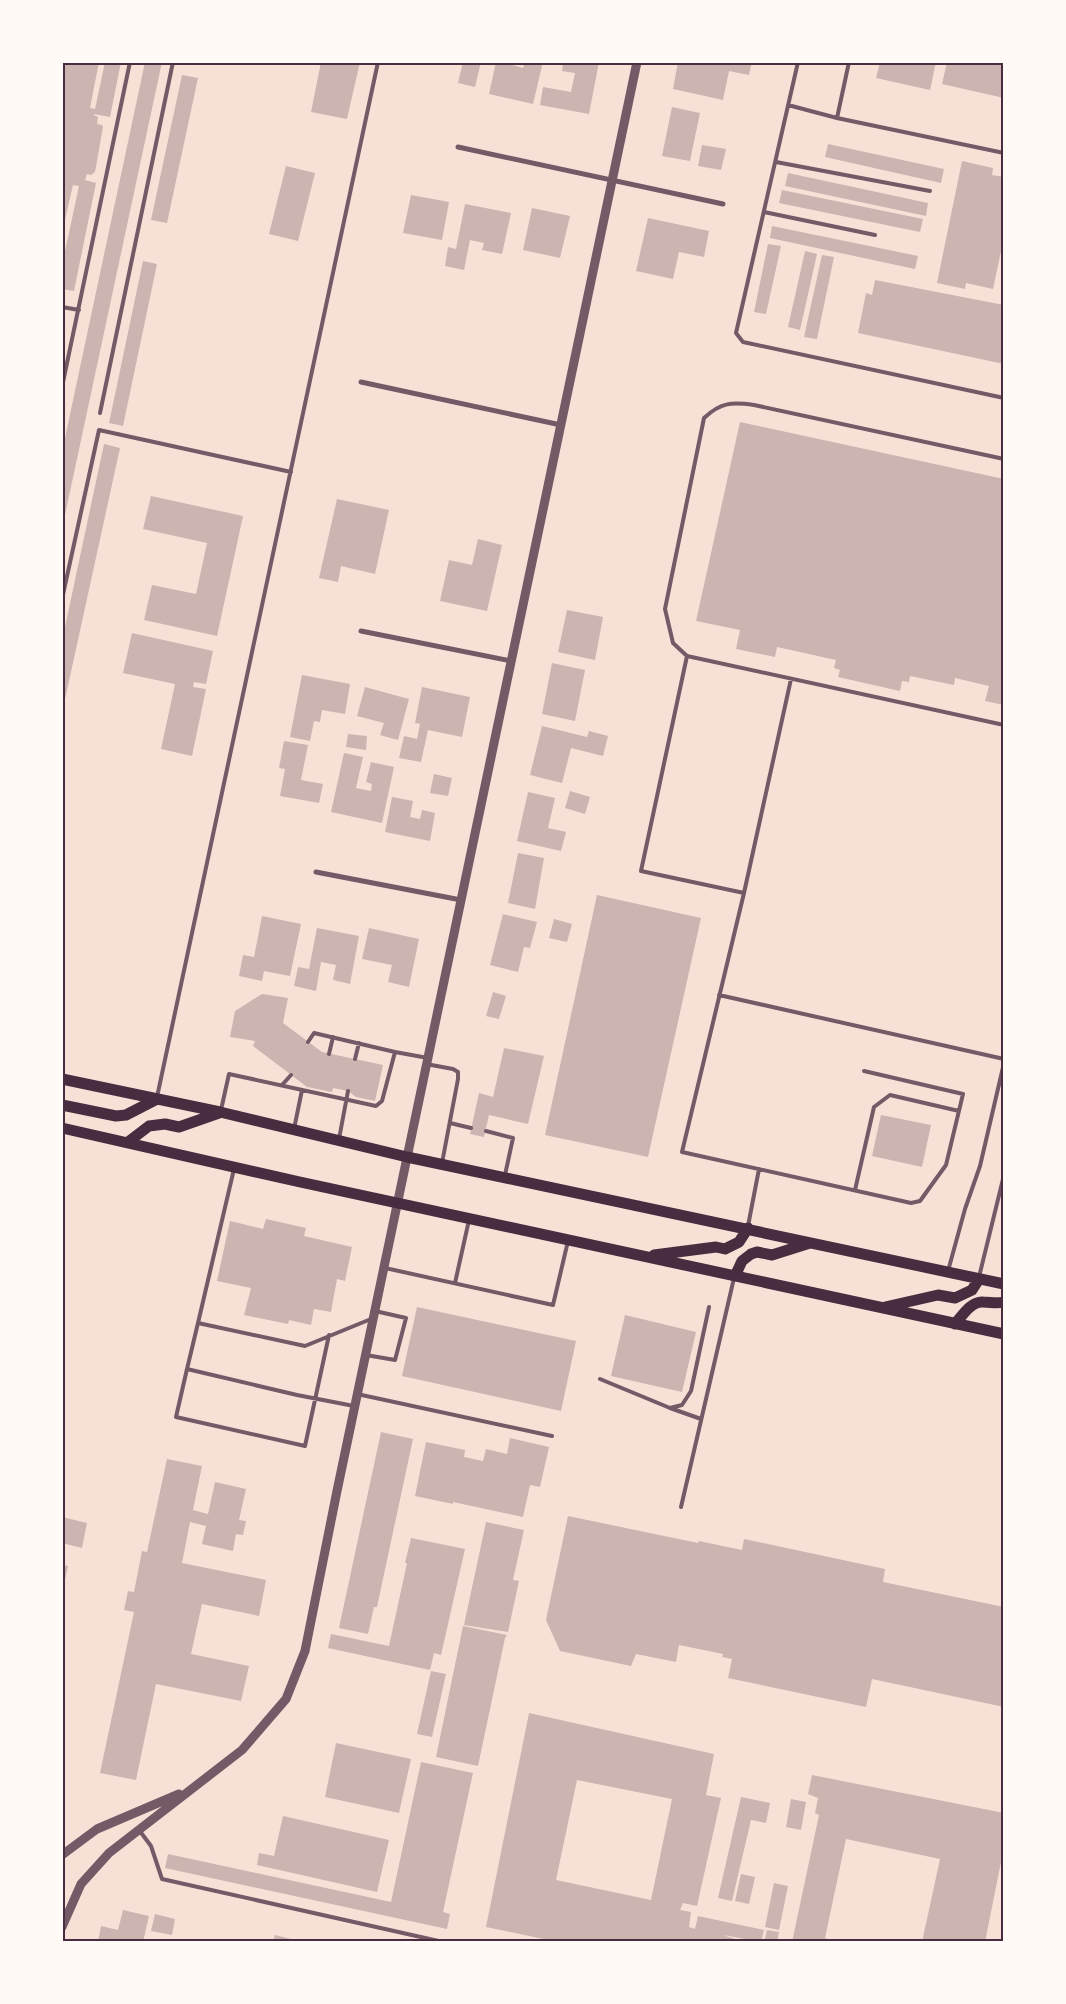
<svg xmlns="http://www.w3.org/2000/svg" width="1066" height="2004" viewBox="0 0 1066 2004" font-family="'Titillium Web',sans-serif">
<style>
.building{fill:#ccb4b1;fill-rule:evenodd}
.lines{fill:none;stroke-linecap:round;stroke-linejoin:round}
.service{stroke:#755966;stroke-width:4}
.minor{stroke:#755966;stroke-width:5}
.tertiary{stroke:#755966;stroke-width:9}
.primary{stroke:#4a2c40;stroke-width:11}
.neatline{fill:none;stroke:#4a2c40;stroke-width:2}
</style>
<rect width="100%" height="100%" fill="#f7e1d7"/>
<path class="building" d="M66 62H99L90 108 95 109 105 62H121L110 117 94 114V115L98 117 97 124 102 125 103 127 95 172 91 175 87 174 85 180 96 183 74 291 62 289V265L79 186 73 185 62 233V82Z
M145 62H162L62 529V452Z
M321 62H360L347 119 311 112Z
M463 62H481L475 87 458 83Z
M496 62H509V64L523 68 525 62H543L533 104 489 94Z
M563 62H599L589 114 540 105 543 87 571 92 575 73 562 71Z
M678 62H752L749 75 729 71 723 100 673 89Z
M880 62H936L930 90 876 78Z
M947 62H1004V98L942 84Z
M182 75 198 78 167 223 151 220Z
M672 107 700 113 690 161 662 156Z
M828 144 944 169 941 183 825 157Z
M702 145 726 149 721 170 698 166Z
M962 161 993 168 992 175 1004 177V237L993 289 966 283 965 289 937 283Z
M286 166 315 173 298 241 269 234Z
M788 173 928 203 926 216 785 186Z
M782 190 923 219 920 232 779 203Z
M411 195 449 202 442 240 403 233Z
M465 204 511 213 502 254 482 250 484 243 470 240 464 270 445 266 448 247 456 249Z
M532 208 570 216 560 258 523 250Z
M648 218 709 231 704 257 679 252 673 279 636 271Z
M772 226 918 256 915 269 770 238Z
M768 244 781 246 766 314 754 312Z
M805 251 817 254 800 330 788 327Z
M822 255 834 257 817 339 804 337Z
M143 261 157 264 123 426 109 423Z
M875 280 1004 305V364L858 333 866 293 872 295Z
M740 422 1004 479V705L985 701 989 686 955 678 954 685 910 676 909 682 902 681 900 691 838 677 840 670 834 668 836 660 777 647 775 657 736 649 740 630 696 621Z
M104 444 120 448 62 713V641Z
M151 496 243 516 217 636 144 620 152 585 196 594 207 543 143 529Z
M337 499 389 510 375 574 341 566 338 582 319 578Z
M478 539 502 545 487 611 440 601 449 560 472 565Z
M567 610 603 617 595 660 558 652Z
M132 633 213 651 206 684 194 682 193 687 206 689 192 756 161 749 175 684 123 673Z
M552 663 585 670 575 721 542 714Z
M302 675 350 684 345 714 322 710 320 722 314 721 310 741 290 737Z
M365 687 409 699 398 740 380 735 384 723 357 716Z
M422 687 470 697 462 737 428 730 421 762 399 758 404 736 417 739 420 724 415 723Z
M542 726 587 737 589 731 608 736 603 756 571 748 562 783 530 775Z
M348 734 367 736 366 750 346 747Z
M284 741 308 745 301 780 323 784 319 803 280 796 285 769 279 768Z
M344 753 363 757 356 788 371 791 372 784 366 782 371 762 394 767 382 823 331 812Z
M434 774 452 778 448 796 430 793Z
M570 791 590 797 585 814 565 808Z
M528 792 555 798 548 828 566 832 561 851 517 841Z
M392 797 413 801 410 817 420 819 422 810 435 813 430 841 385 832Z
M518 853 544 858 535 909 508 903Z
M597 895 701 918 648 1157 545 1135Z
M503 914 537 922 530 948 524 947 518 972 490 965Z
M262 916 301 924 290 976 264 971 262 981 239 976 243 955 254 957Z
M554 919 572 924 567 942 549 938Z
M317 928 359 936 350 984 333 980 336 965 321 962 316 991 294 986 298 967 309 969Z
M369 928 419 939 409 987 388 982 392 965 362 959Z
M493 992 506 996 499 1019 486 1016Z
M262 994 288 998 283 1023 322 1052 383 1065 375 1101 356 1097 348 1091 333 1088 332 1092 307 1087 253 1046 255 1041 230 1037 235 1011Z
M504 1048 544 1056 528 1124 489 1115 484 1137 470 1134 479 1093 493 1097Z
M881 1115 931 1125 922 1167 872 1156Z
M266 1219 306 1228 304 1236 352 1247 345 1281 337 1279 331 1312 314 1309 311 1325 289 1320 288 1324 244 1315 251 1288 217 1281 230 1221 263 1229Z
M417 1307 576 1341 561 1411 402 1376Z
M625 1315 696 1332 682 1392 611 1376Z
M381 1432 413 1439 377 1607H374L368 1634 339 1628Z
M510 1438 549 1447 540 1487 530 1485 523 1517 453 1502V1504L415 1496 426 1442 465 1450 464 1457 483 1461 486 1449 507 1454Z
M167 1459 202 1466 193 1510 208 1514 215 1482 246 1489 239 1520 246 1521 243 1535 236 1534 233 1551 202 1544 206 1526 190 1522 182 1563 266 1580 259 1616 202 1604 191 1654 249 1666 241 1701 156 1684 136 1780 100 1773 134 1612 124 1610 128 1591 134 1592 142 1551 147 1552Z
M568 1516 698 1543 699 1541 742 1550 744 1539 885 1569 883 1582 1004 1607V1707L872 1679 866 1707 728 1678 732 1659 722 1657 723 1654 679 1645 676 1662 636 1654 631 1666 560 1651 546 1620Z
M62 1517 87 1523 82 1548 62 1543Z
M486 1522 524 1530 513 1580 519 1581 508 1632 464 1625Z
M411 1538 465 1549 441 1655 434 1653 430 1670 328 1648 331 1634 389 1646 407 1563H405Z
M62 1565 68 1566 63 1589 62 1588Z
M463 1626 507 1635 505 1638 478 1766 436 1757Z
M431 1671 446 1674 432 1737 417 1734Z
M529 1713 714 1754 706 1795 721 1798 697 1906 683 1903 680 1910 691 1912 689 1927 695 1929 698 1916 764 1930 761 1942 723 1935 744 1942H558L486 1927ZM577 1780 672 1799 651 1900 556 1880Z
M336 1743 411 1759 399 1813 325 1797Z
M421 1762 473 1773 443 1912 450 1914 447 1929 165 1868 168 1854 391 1902Z
M812 1775 1004 1813V1847L985 1942H922L940 1859 846 1839 825 1938 837 1942H792L819 1815 815 1813 818 1798 808 1794Z
M741 1797 770 1803 766 1823 751 1820 732 1901 718 1898Z
M791 1799 806 1802 801 1830 786 1827Z
M283 1816 389 1840 377 1892 257 1865 259 1853 274 1856Z
M741 1874 755 1877 749 1904 735 1901Z
M774 1883 788 1886 779 1930 765 1927Z
M123 1910 149 1916 143 1942H98L101 1926 118 1930Z
M155 1914 175 1919 172 1935 151 1931Z
M767 1930 779 1932 777 1942H764Z
M275 1935 295 1940V1942H273Z"/>
<g class="lines">
<path class="service" d="M798 62 736 333 743 342 1004 398
M788 105 837 118 1004 153
M837 118 849 62
M776 162 930 191
M764 212 875 235
M62 307 79 310
M62 387 130 62
M100 413 173 62
M1004 459 754 405C732 402 721 402 704 418L665 609 673 643 687 656 1004 725
M62 599 99 430 291 472
M687 656 641 871 744 893
M791 679 744 893 682 1152 911 1203 920 1201 946 1165 963 1094 864 1071
M719 995 1004 1059
M308 1042 314 1033 395 1052
M329 1054 333 1037
M355 1059 359 1043
M426 1064 453 1069 458 1072V1079L442 1163
M282 1085 291 1075
M157 1097 378 62
M221 1110 229 1074 376 1106 382 1101 395 1052 428 1058
M450 1123 471 1128
M294 1129 302 1090
M486 1131 513 1138 505 1175
M339 1139 348 1091
M855 1190 874 1107 890 1095 959 1111
M748 1226 759 1169
M385 1268 553 1305 568 1241
M948 1271 965 1209 980 1166 1004 1063
M979 1277 1004 1175
M455 1283 469 1220
M198 1323 234 1169
M366 1355 395 1360 406 1318 375 1311
M187 1369 176 1417 305 1446 329 1335
M600 1379 670 1408 682 1405 691 1391 709 1307
M357 1394 552 1436
M354 1406 297 1395 187 1369 198 1323 305 1346 371 1319
M670 1408 701 1419
M681 1507 734 1278
M139 1830 151 1846 162 1879 443 1942"/>
<path class="minor" d="M458 147 723 204
M361 382 561 425
M361 631 511 661
M316 872 461 900"/>
<path class="tertiary" d="M62 1855 97 1829 179 1794
M62 1927 81 1884 109 1853 242 1750 286 1699 305 1651 337 1491 637 62"/>
<path class="primary" d="M62 1079 220 1112 407 1157 1004 1284
M62 1105 116 1116 126 1115 157 1099
M62 1128 300 1182 1004 1334
M128 1142 149 1126 165 1124 179 1127 219 1113
M654 1255 716 1247 725 1249 739 1242 748 1228
M735 1276 742 1261 751 1254 757 1252 772 1255 810 1243
M885 1307 938 1295 955 1298 972 1290 979 1279
M955 1324C962 1316 971 1301 983 1302 991 1302 996 1304 1004 1302"/>
</g>
<rect width="1066" height="2004" fill="none" stroke="#fffaf5" stroke-width="128"/>
<rect x="64" y="64" width="938" height="1876" class="neatline"/>
</svg>
